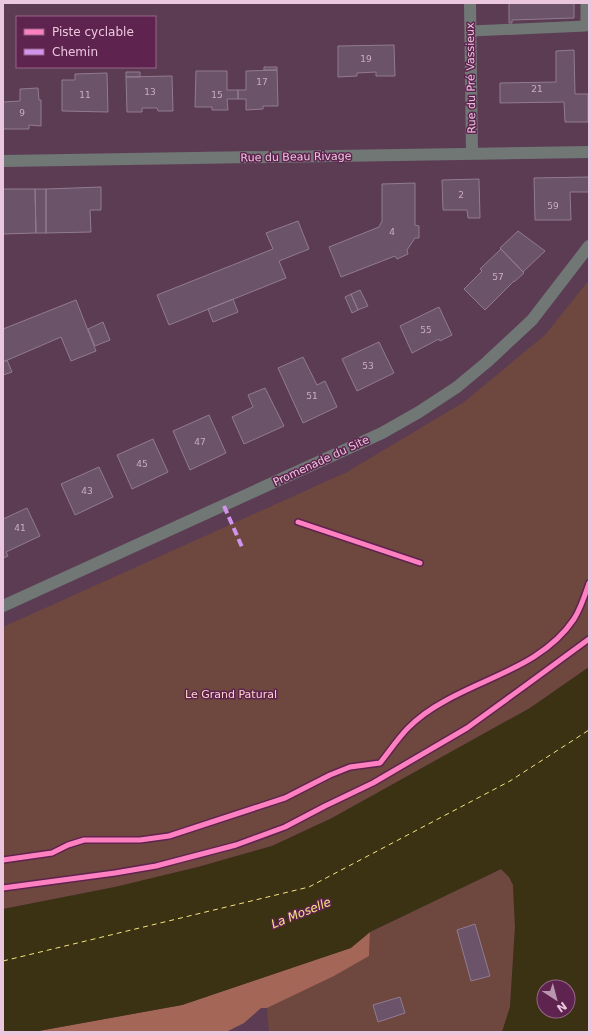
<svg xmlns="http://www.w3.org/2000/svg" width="592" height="1035" viewBox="0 0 592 1035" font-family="'DejaVu Sans',sans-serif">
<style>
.green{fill:#6e473f}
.forest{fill:#a46757}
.water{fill:#3a3212;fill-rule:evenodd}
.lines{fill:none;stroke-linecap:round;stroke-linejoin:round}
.ferry{stroke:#f5e382;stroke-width:1;stroke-dasharray:5 4;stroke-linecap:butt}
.building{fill:#6b5469;stroke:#927b91}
.lane{stroke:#707775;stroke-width:11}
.street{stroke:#707775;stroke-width:12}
.quiet{stroke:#d193ec;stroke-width:4;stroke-dasharray:8 4;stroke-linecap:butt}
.cycleway-casing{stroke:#5e234e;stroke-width:8}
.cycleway{stroke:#ff80c0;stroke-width:5}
.labels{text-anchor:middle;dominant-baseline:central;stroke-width:3;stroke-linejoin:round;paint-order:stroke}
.number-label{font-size:9px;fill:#cbaac2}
.street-label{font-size:11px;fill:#ebc7df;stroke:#5e234e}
.park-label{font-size:11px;fill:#fbd4c7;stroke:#5e234e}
.water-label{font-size:12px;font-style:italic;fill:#f5e382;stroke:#5e234e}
</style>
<rect width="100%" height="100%" fill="#5c3c53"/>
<path class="green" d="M589 280V667L530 708 332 818 272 846 198 867 115 887 3 909V627L347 472 464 402 545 335Z
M501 869 509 877 513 885 515 927 510 1007 502 1032H269L267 1008 334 976 369 956 370 932Z"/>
<path class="forest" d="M370 932 369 956 334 976 267 1008H261L244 1023 226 1032H33L182 1005 350 948Z"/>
<path class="water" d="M589 667V1032H502L510 1007 515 927 513 885 509 877 501 869 370 932 351 948 182 1005 33 1032H3V909L115 887 198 867 272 846 332 818 530 708ZM544 987H568V1011H544Z"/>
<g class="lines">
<path class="ferry" d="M3 961 309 887 510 781 589 730"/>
</g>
<path class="building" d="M509 3H574V18L512 20V23H509Z
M394 45 395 76H376V72L357 73V76L338 77V46Z
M574 50 575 94H588V122H565L564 102 500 103V83L556 82V51Z
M264 67H277V70H264Z
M277 70 278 106H263V109L246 110V99H238V90H246V71Z
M196 71H227V90H238V99H227L228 110H212V107H195Z
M126 72H140V77H126Z
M107 73 108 112 62 111V80H75V74Z
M172 76 173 111H158L157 108H142V112H127L126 77Z
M38 88 39 100H41V126L29 125V129H3V102L20 101V89Z
M589 177V192H570L571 220H535L534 178Z
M479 179 480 218H468L467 210H443L442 180Z
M415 183V225L419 226V238H415L407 250 408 254 397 259 395 256 341 277 329 247 379 227 382 221V184Z
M101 187V210H90L91 232 46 233V189Z
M3 189H35L36 233 3 234Z
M35 189H46V233H36Z
M298 221 309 249 279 261 286 278 169 325 157 295 273 249 266 233Z
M518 231 545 251 523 272 500 248Z
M501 249 524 273 514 282V281L485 310 464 289 482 271 480 269Z
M360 290 368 306 358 310 351 294Z
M351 294 358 310 352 313 345 297Z
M233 299 238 312 213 322 208 309Z
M76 300 96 351 71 361 61 337 3 362V329Z
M439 307 452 335 440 341 439 339 412 353 400 326Z
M103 322 110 340 95 346 88 329Z
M379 342 394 373 357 391 342 359Z
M303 357 317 385 325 381 337 407 303 423 278 368Z
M7 360 12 372 3 375V362Z
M265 388 284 426 244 444 232 417 253 407 248 395Z
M209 415 226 453 190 470 173 431Z
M153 439 168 472 132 489 117 455Z
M99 467 113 497 75 515 61 484Z
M27 508 40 536 6 552 8 556 3 558V519Z
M475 924 490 976 471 981 457 930Z
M400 997 405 1013 378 1022 373 1005Z"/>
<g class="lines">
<path class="lane" d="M471 31 586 26V3"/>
<path class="street" d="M470 3 472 153
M3 161 589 152
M3 606 382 433 419 412 457 387 487 362 532 320 589 246"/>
<path class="quiet" d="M224 506 242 547"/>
<defs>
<path id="cycleway" d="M298 522 420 563
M3 860 52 853 68 845 84 840H140L169 836 285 798 330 775 350 767 380 763C389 752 398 738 408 728 419 717 432 708 445 701 489 676 544 664 574 619 581 608 585 595 589 583
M3 888 115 873 156 866 236 845 285 827 325 806 373 783 467 728 529 683 589 639"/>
</defs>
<use href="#cycleway" class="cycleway-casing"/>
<use href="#cycleway" class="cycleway"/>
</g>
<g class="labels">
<g class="number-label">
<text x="366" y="59">19</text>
<text x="262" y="82">17</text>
<text x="537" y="89">21</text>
<text x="150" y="92">13</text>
<text x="85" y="95">11</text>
<text x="217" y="95">15</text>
<text x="22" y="113">9</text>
<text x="461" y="195">2</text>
<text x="553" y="206">59</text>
<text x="392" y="232">4</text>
<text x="498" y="277">57</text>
<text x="426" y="330">55</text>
<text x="368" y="366">53</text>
<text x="312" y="396">51</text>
<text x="200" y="442">47</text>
<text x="142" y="464">45</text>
<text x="87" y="491">43</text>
<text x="20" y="528">41</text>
</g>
<g class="street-label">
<text transform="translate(471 78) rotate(-91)">Rue du Pré Vassieux</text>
<text transform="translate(296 157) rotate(-1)">Rue du Beau Rivage</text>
<text transform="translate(321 461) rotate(-25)">Promenade du Site</text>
</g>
<g class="park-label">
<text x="231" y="694">Le Grand Patural</text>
</g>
<g class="water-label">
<text transform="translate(301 913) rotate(-22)">La Moselle</text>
</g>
</g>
<rect width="592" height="1035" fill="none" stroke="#ebc7df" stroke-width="8"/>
<rect x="16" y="16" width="140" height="52" fill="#5e234e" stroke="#966588"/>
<rect x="24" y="29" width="20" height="6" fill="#ff80c0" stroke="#966588"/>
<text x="52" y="36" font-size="12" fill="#ebc7df">Piste cyclable</text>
<rect x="24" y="49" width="20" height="6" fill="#d193ec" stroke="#966588"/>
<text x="52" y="56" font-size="12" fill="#ebc7df">Chemin</text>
<g transform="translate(556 999) rotate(144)"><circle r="19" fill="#5e234e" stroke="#966588"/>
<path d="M0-3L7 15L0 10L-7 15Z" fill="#b996ae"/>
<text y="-6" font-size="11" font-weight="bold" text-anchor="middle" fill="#ebc7df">N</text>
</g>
</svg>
